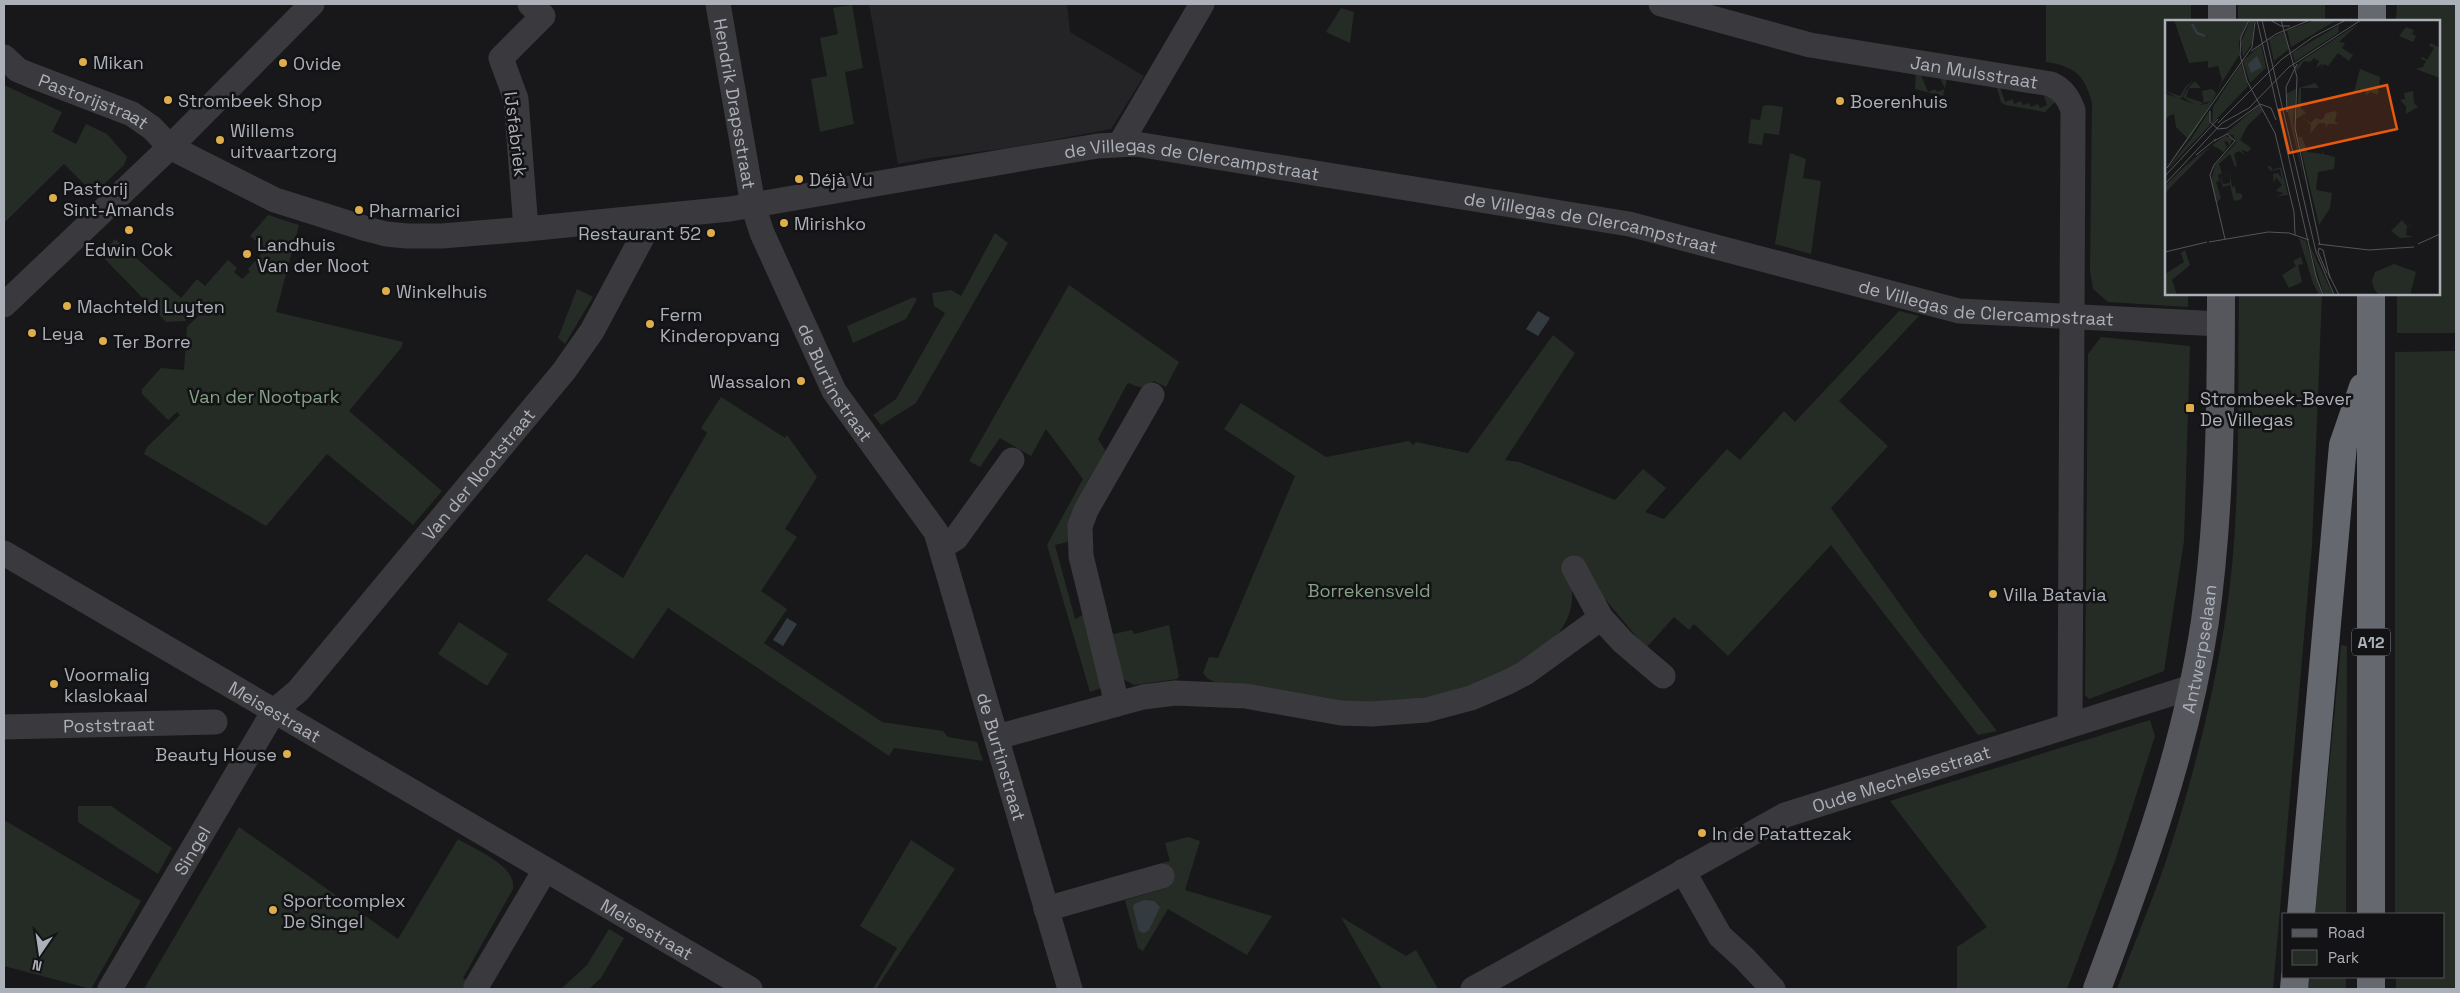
<svg xmlns="http://www.w3.org/2000/svg" width="2460" height="993" viewBox="0 0 2460 993" font-family="'Space Grotesk',sans-serif">
<style>
.built{fill:#242427}
.green{fill:#252c25}
.water{fill:#333b41}
.lines{fill:none;stroke-linecap:round;stroke-linejoin:round}
.minor{stroke:#3a3a3e;stroke-width:25}
.major{stroke:#56575d;stroke-width:28}
.highway{stroke:#66686f;stroke-width:28}
.poi-dot{fill:#deae4c;stroke:#131315;stroke-width:2}
.labels{text-anchor:middle;dominant-baseline:central;stroke-width:5;stroke-linejoin:round;paint-order:stroke}
.shield{fill:#131315;stroke:#7e8187;stroke-width:1}
.shield-label{font-size:16px;font-weight:bold;fill:#acb0b8}
.poi-label{font-size:18px;fill:#acb0b8;stroke:#131315;text-anchor:start}
.street-label{font-size:18px;fill:#acb0b8;stroke:#131315}
.park-label{font-size:18px;fill:#85a187;stroke:#131315}
.inset-river{fill:none;stroke:#333b41;stroke-width:2.5}
.inset-road{fill:none;stroke:#535559;stroke-width:1}
.view{fill:#e8590c;fill-opacity:0.15;stroke:#e8590c;stroke-width:2.5}
.inset-edge{fill:none;stroke:#acb0b8;stroke-width:2.5}
</style>
<rect width="100%" height="100%" fill="#18181a"/>
<path class="built" d="M869 4H1067L1070 32 1144 76 1111 129 1016 147 930 158 898 164Z"/>
<path class="green" d="M2046 4H2191V21H2166V294H2188V307L2108 302 2093 289 2090 271 2092 103C2085 75 2074 66 2046 62Z
M2238 4H2325V21H2238Z
M2397 4H2456V333H2397V294H2439V21H2396Z
M852 5 863 68 845 72 854 124 820 132 811 79 827 76 820 38 838 34 833 8Z
M1341 8 1354 12 1350 43 1326 32Z
M1916 70H1919L1928 92 1935 89 1937 92 1945 89 1938 73 1948 74 1943 96 1915 89Z
M1995 81H1998L2005 102 2013 99 2014 104 2021 101 2023 105 2029 103 2031 107 2038 104 2040 108 2047 105 2041 88 2058 99 2045 112 2005 105 2001 102Z
M4 85 62 112 52 132 76 144 86 124 107 134 127 157 124 165 94 194 64 164 4 223Z
M1768 105 1783 107 1779 135 1764 133 1762 145 1748 143 1751 119 1760 120 1763 106Z
M1790 153 1806 159 1803 178 1821 181 1811 254 1775 244Z
M268 215 299 225 276 312 403 342 401 348 349 411 442 491 413 525 327 454 266 526 144 454 147 447 180 415 177 412 168 420 142 394V389L161 368 184 370 187 327 198 316 194 313 185 321 166 322 101 255 115 239 181 298 197 279 205 286 228 260 237 268 234 272 242 279 250 272 248 269 266 249 250 236Z
M995 233 1008 243 916 403 881 425 873 415 896 399 945 313 934 306 932 293 951 290 961 296Z
M1069 285 1179 362 1166 387 1154 381C1145 390 1140 388 1129 383L1127 384 1098 439 1108 455 1072 541 1055 545 1075 619 1087 613 1101 688 1090 692 1047 545 1083 479 1046 429 1031 456 1000 438 980 467 969 461Z
M577 289 593 297 565 344 558 338Z
M2239 294H2322L2312 546 2273 989H2117C2133 946 2152 902 2167 858 2193 779 2213 698 2226 615 2242 510 2237 401 2239 294Z
M914 297 917 299 906 319 853 343 847 326Z
M1899 311 1919 316 1839 401 1888 446 1831 508 1922 635 1997 731 1978 735 1831 545 1728 656 1694 624 1689 630 1674 617 1646 648 1605 599 1572 590C1579 669 1429 703 1369 704 1354 705 1336 700 1321 697 1285 692 1250 687 1215 682L1208 679 1203 673 1209 657 1218 658 1295 476 1224 429 1241 403 1326 457 1409 441 1413 445 1416 442 1468 453 1553 335 1575 353 1505 460 1519 462 1615 500 1643 469 1666 488 1645 512 1664 519 1727 449 1740 460 1784 411 1795 422Z
M2101 337 2190 346 2184 541 2164 671 2089 699 2085 695 2088 354Z
M2456 351V989H2396V977H2444V914H2395V352Z
M721 397 785 438 787 435 817 477 785 529 797 537 761 591 787 609 764 643 882 722 943 731 948 737 977 742 983 761 894 748 889 756 668 608 633 659 547 600 586 554 623 578 707 433 701 428Z
M459 622 508 654 487 686 438 654Z
M1169 625 1179 676 1177 679 1134 685 1123 679 1113 634 1132 630 1134 634Z
M2341 645 2347 646 2346 914H2315Z
M2150 720 2155 736 2116 858 2067 989H1957V947L1987 927 1890 801Z
M78 806H111L172 848 158 874 78 822Z
M4 820 141 901 91 989 4 966Z
M239 827 398 939 458 839C476 850 517 866 513 889L463 978 479 989H144Z
M1188 837 1200 841 1185 890 1272 916 1247 955 1168 909 1143 951 1138 948 1125 900 1166 888 1159 864 1170 861 1165 843Z
M911 840 955 869 876 989H873L897 948 860 926Z
M1341 917 1406 956 1416 950 1438 989H1382Z
M609 929 624 938 601 978 589 989H561L587 965Z
M2309 977H2346V989H2308Z"/>
<path class="water" d="M1538 311 1550 318 1538 336 1526 329Z
M787 618 797 624 783 646 773 640Z
M1144 900 1154 901 1160 907 1149 930 1144 933 1139 931 1133 907 1134 904Z"/>
<g class="lines">
<g class="minor">
<path id="s1" d="M718 4 753 205 762 233 834 391 936 532 1070 989"/>
<path id="s2" d="M1661 4 1810 45 2051 84C2063 90 2068 97 2073 110L2070 724"/>
<path id="s3" d="M4 57 18 70 30 75 132 114 152 128 170 147 275 200 367 229 386 234 407 236H442L526 229 730 209 1031 157 1098 146 1136 144 1629 224 1959 311 2221 324"/>
<path d="M1120 144 1202 4"/>
<path d="M526 229 516 99 501 58 543 16 530 4"/>
<path d="M4 305 170 147 312 4"/>
<path d="M941 547 956 538 1012 460"/>
<path id="s4" d="M4 553 750 989"/>
<path d="M1574 568 1601 618 1623 642 1663 676"/>
<path d="M1117 704 1081 556 1080 526 1086 510 1152 395"/>
<path id="s5" d="M4 727 215 722"/>
<path d="M997 737 1143 697 1175 693 1245 696 1341 713 1372 714 1426 710 1471 698 1508 682 1525 673 1601 618"/>
<path d="M1683 871 1720 936 1745 959 1773 989"/>
<path d="M1046 909 1162 876"/>
<path d="M476 987 545 870"/>
<path id="s6" d="M110 989 274 711 298 691 564 371 592 331 653 217"/>
<path id="s7" d="M1473 989 1785 815 2192 687"/>
</g>
<g class="major">
<path d="M2222 21V4"/>
<path id="s8" d="M2097 989C2142 869 2186 749 2205 621 2220 513 2221 403 2221 294"/>
</g>
<path class="highway" d="M2372 4V21
M2371 294V914
M2301 914 2343 445 2363 387
M2371 977V989
M2294 989 2295 977"/>
</g>
<g class="poi-dot">
<circle cx="83" cy="62" r="5"/>
<circle cx="283" cy="63" r="5"/>
<circle cx="168" cy="100" r="5"/>
<circle cx="1840" cy="101" r="5"/>
<circle cx="220" cy="140" r="5"/>
<circle cx="799" cy="179" r="5"/>
<circle cx="53" cy="198" r="5"/>
<circle cx="359" cy="210" r="5"/>
<circle cx="784" cy="223" r="5"/>
<circle cx="129" cy="230" r="5"/>
<circle cx="711" cy="233" r="5"/>
<circle cx="247" cy="254" r="5"/>
<circle cx="386" cy="291" r="5"/>
<circle cx="67" cy="306" r="5"/>
<circle cx="650" cy="324" r="5"/>
<circle cx="32" cy="333" r="5"/>
<circle cx="103" cy="341" r="5"/>
<circle cx="801" cy="381" r="5"/>
<rect x="2185" y="403" width="10" height="10" rx="2.5"/>
<circle cx="1993" cy="594" r="5"/>
<circle cx="54" cy="684" r="5"/>
<circle cx="287" cy="754" r="5"/>
<circle cx="1702" cy="833" r="5"/>
<circle cx="273" cy="910" r="5"/>
</g>
<g class="labels">
<rect class="shield" x="2352" y="628.5" width="38" height="27" rx="4"/>
<g class="shield-label">
<text x="2371" y="642">A12</text>
</g>
<g class="poi-label">
<text x="93" y="62">Mikan</text>
<text x="293" y="63">Ovide</text>
<text x="178" y="100">Strombeek Shop</text>
<text x="1850" y="101">Boerenhuis</text>
<text x="230" y="130">Willems<tspan x="230" dy="21">uitvaartzorg</tspan></text>
<text x="809" y="179">Déjà Vu</text>
<text x="63" y="188">Pastorij<tspan x="63" dy="21">Sint-Amands</tspan></text>
<text x="369" y="210">Pharmarici</text>
<text x="794" y="223">Mirishko</text>
<text x="701" y="233" text-anchor="end">Restaurant 52</text>
<text x="257" y="244">Landhuis<tspan x="257" dy="21">Van der Noot</tspan></text>
<text x="129" y="249" text-anchor="middle">Edwin Cok</text>
<text x="396" y="291">Winkelhuis</text>
<text x="77" y="306">Machteld Luyten</text>
<text x="660" y="314">Ferm<tspan x="660" dy="21">Kinderopvang</tspan></text>
<text x="42" y="333">Leya</text>
<text x="113" y="341">Ter Borre</text>
<text x="791" y="381" text-anchor="end">Wassalon</text>
<text x="2200" y="398">Strombeek-Bever<tspan x="2200" dy="21">De Villegas</tspan></text>
<text x="2003" y="594">Villa Batavia</text>
<text x="64" y="674">Voormalig<tspan x="64" dy="21">klaslokaal</tspan></text>
<text x="277" y="754" text-anchor="end">Beauty House</text>
<text x="1712" y="833">In de Patattezak</text>
<text x="283" y="900">Sportcomplex<tspan x="283" dy="21">De Singel</tspan></text>
</g>
<g class="street-label">
<text stroke="none"><textPath href="#s2" startOffset="321">Jan Mulsstraat</textPath></text>
<text stroke="none"><textPath href="#s3" startOffset="101">Pastorijstraat</textPath></text>
<text stroke="none"><textPath href="#s1" startOffset="101">Hendrik Drapsstraat</textPath></text>
<text transform="translate(516 134) rotate(83)">IJsfabriek</text>
<text stroke="none"><textPath href="#s3" startOffset="1239">de Villegas de Clercampstraat</textPath></text>
<text stroke="none"><textPath href="#s3" startOffset="1644">de Villegas de Clercampstraat</textPath></text>
<text stroke="none"><textPath href="#s3" startOffset="2049">de Villegas de Clercampstraat</textPath></text>
<text stroke="none"><textPath href="#s1" startOffset="400">de Burtinstraat</textPath></text>
<text stroke="none"><textPath href="#s6" startOffset="636">Van der Nootstraat</textPath></text>
<text stroke="none"><textPath href="#s8" startOffset="356">Antwerpselaan</textPath></text>
<text stroke="none"><textPath href="#s4" startOffset="314">Meisestraat</textPath></text>
<text stroke="none"><textPath href="#s5" startOffset="105">Poststraat</textPath></text>
<text stroke="none"><textPath href="#s1" startOffset="815">de Burtinstraat</textPath></text>
<text stroke="none"><textPath href="#s7" startOffset="479">Oude Mechelsestraat</textPath></text>
<text stroke="none"><textPath href="#s6" startOffset="161">Singel</textPath></text>
<text stroke="none"><textPath href="#s4" startOffset="745">Meisestraat</textPath></text>
</g>
<g class="park-label">
<text x="264" y="396">Van der Nootpark</text>
<text x="1369" y="590">Borrekensveld</text>
</g>
</g>
<g transform="translate(2165 20)">
<rect width="275" height="275" fill="#18181a"/>
<path d="M9 0H83L74 22V35L52 70 57 60 53 46 43 48V41L24 43ZM85 0H89L87 23 78 37 76 23ZM151 0H172L126 27 122 10ZM193 4 174 22 180 23 177 28 188 35 184 41 173 33 163 46 159 44 155 50 158 43 151 48 154 41 149 38 145 42 139 41 132 51 131 47 136 41ZM174 5 173 13 130 41 127 33ZM241 7 249 10 247 14 251 16 248 22 234 16ZM119 12 124 29 109 41 104 19ZM266 23 275 28V58L251 49 258 47 261 41 256 39 258 37 262 40 269 28 264 26ZM96 24 101 48 85 63 78 41ZM74 37 27 115 0 148 22 118 11 107 9 94 0 98V74L11 77 0 71 15 76 21 66 29 60 22 67 17 78H13L29 84 18 77 23 68 30 61 36 68H24L21 77 39 83 37 71 47 69 51 73 45 81 33 85 42 84 52 73ZM76 44 83 66 47 104 48 87ZM195 49 215 57 213 75 205 72 201 76V71L198 70 195 74V69L189 72ZM150 63 154 68H136V88L141 93 131 99 134 68ZM131 69 128 104 141 170 123 93 121 74ZM248 71 249 83 253 87 241 94V86L235 80 240 79 239 73ZM94 85 98 91 83 105 75 120 86 128 83 132 76 130 81 136 74 131 69 134 72 146 70 147 65 134 54 144 57 153 53 155 54 161 51 162 56 178 51 183 46 162 50 145 71 123 68 115 60 114ZM45 90V105L0 152 26 119ZM172 91 170 101 173 104H163L160 110 161 104 154 103 145 114 146 105 137 97 146 103 150 98 157 100 161 93ZM60 116 68 118 64 126 63 122 59 121 62 127 59 132 47 125 0 173V166L17 149 32 136ZM133 117H137L143 132 157 134 158 130V134L170 137 169 149 153 152 151 170 167 173 165 188 154 205ZM106 146 107 150 116 147 123 175 112 176 119 173 111 171 117 165 111 157 109 163 108 154 113 153 117 159 115 149 106 151 102 147ZM72 150 56 158 58 164 65 163V155L67 167 70 166 71 173 77 174V179L69 181 65 165 58 167 55 158ZM237 200 242 206 247 205 242 207 241 215 248 217 235 218 226 211ZM134 218 141 221 157 275H154L148 263ZM144 224 168 275H159ZM20 230 25 245 7 260 12 275H0V254L19 242 16 233ZM136 237 138 244 133 245 137 262 124 268 117 255 131 246 128 241ZM229 244 251 252 245 275H214L209 269 207 261 210 252Z" fill="#252c25"/>
<path d="M92 36 97 47 86 53 83 44Z" fill="#333b41"/>
<path class="inset-river" d="M27 4 32 13 40 16"/>
<path class="inset-road" d="M84 0 76 17 75 35 82 61 110 113 129 192 130 215M92 0 151 256 158 275M97 0 151 232 169 275M105 0 116 6H125M116 0 132 57 130 108 155 225M86 31 111 14 145 0M45 91V102L53 109 62 108 95 84 106 88 111 100M122 92 121 67 132 44M53 103 117 39 148 17 181 0M49 121 62 114 70 121 49 145 45 155 60 219M31 135 51 119M2 148 87 27 90 2M0 156 53 99M0 164 57 103 84 88 124 47 196 0M44 222 103 212 124 213 144 220M153 224 204 230 249 227M253 224 275 214M0 232 42 222M162 253 153 232 154 228 158 230 165 258M163 253 174 275"/>
<path class="view" d="M222 65 232 109 124 133 114 90Z"/>
<rect width="275" height="275" class="inset-edge"/>
</g>
<rect width="2460" height="993" fill="none" stroke="#acb0b8" stroke-width="10"/>
<rect x="2282" y="913" width="162" height="65" fill="#131315" stroke="#505256"/>
<rect x="2292" y="929" width="25" height="8" fill="#56575d" stroke="#505256"/>
<text x="2328" y="938" font-size="15" fill="#acb0b8">Road</text>
<rect x="2292" y="950" width="25" height="15" fill="#252c25" stroke="#505256"/>
<text x="2328" y="963" font-size="15" fill="#acb0b8">Park</text>
<g transform="translate(40 953) rotate(193)" stroke="#131315" stroke-width="4" paint-order="stroke">
<path d="M0-4L9 19L0 12L-9 19Z" fill="#acb0b8"/>
<text y="-8" font-size="14" font-weight="bold" text-anchor="middle" fill="#acb0b8">N</text>
</g>
</svg>
